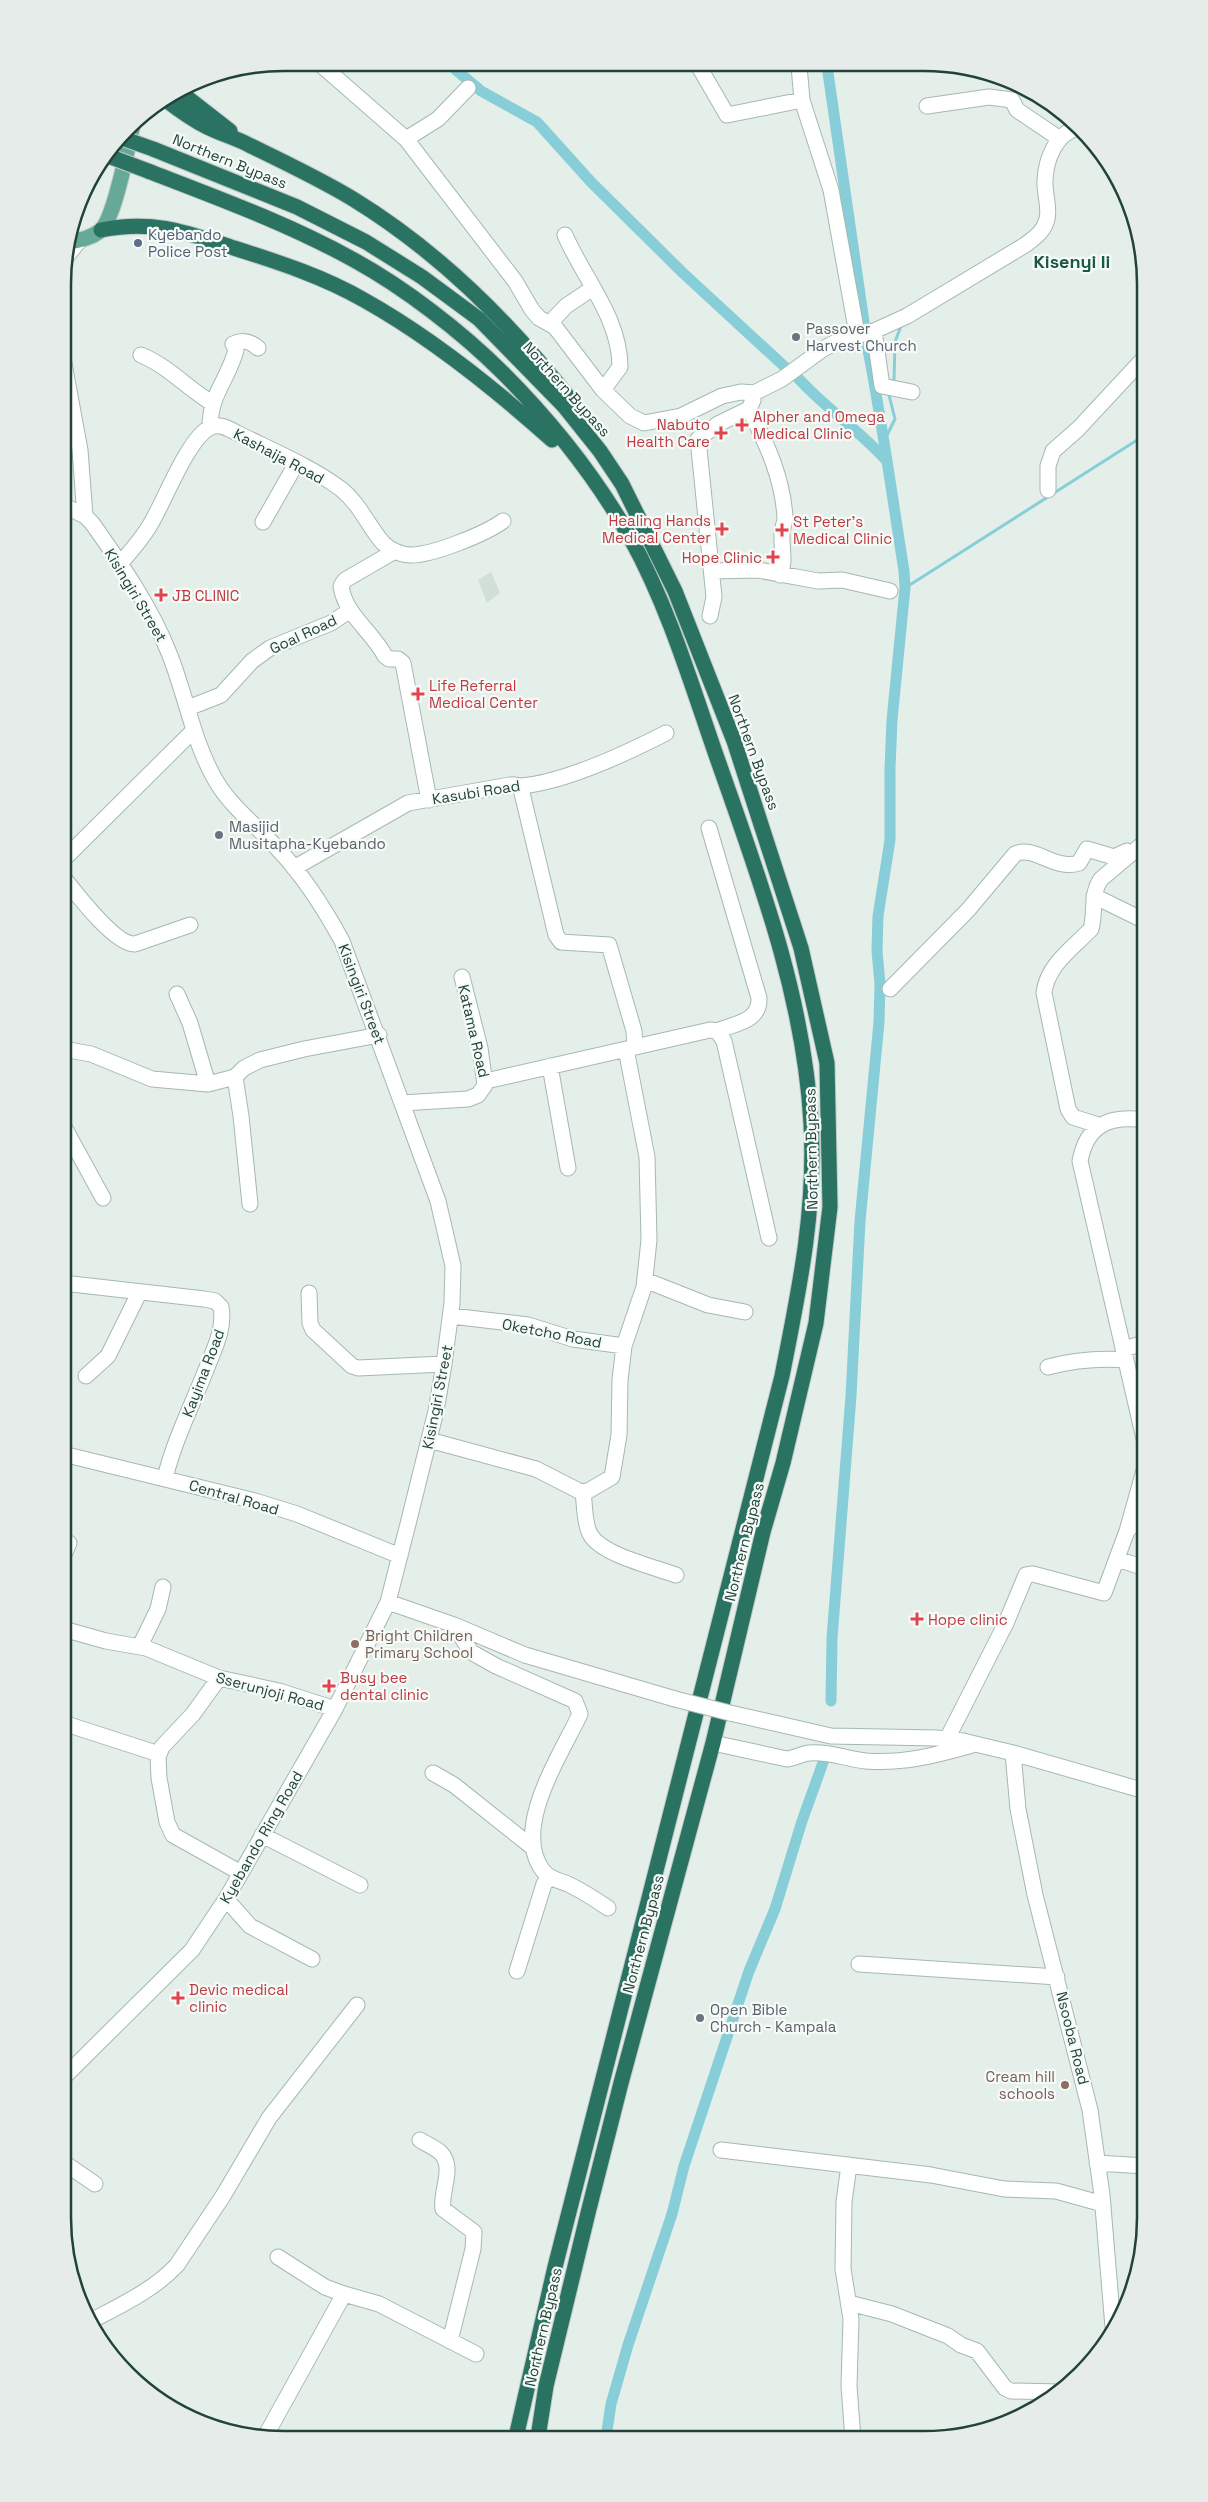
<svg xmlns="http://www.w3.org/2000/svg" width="1208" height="2502" viewBox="0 0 1208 2502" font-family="'Space Grotesk',sans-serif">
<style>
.built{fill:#d2dfd9}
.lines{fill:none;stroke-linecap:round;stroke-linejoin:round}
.stream{stroke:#88ced9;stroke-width:3}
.canal{stroke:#88ced9;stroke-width:11}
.minor-casing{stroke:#a6b8b1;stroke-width:17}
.major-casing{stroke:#c1cac8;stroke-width:17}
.highway-casing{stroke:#c1cac8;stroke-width:17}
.minor{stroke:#fff;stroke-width:15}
.major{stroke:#65a996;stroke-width:15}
.highway{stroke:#2a7362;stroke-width:15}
.minor-bridge-casing{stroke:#a6b8b1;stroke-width:17;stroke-linecap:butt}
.highway-bridge-casing{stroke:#c1cac8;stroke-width:17;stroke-linecap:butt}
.minor-bridge{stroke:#fff;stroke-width:15}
.highway-bridge{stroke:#2a7362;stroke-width:15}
.service-dot{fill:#5c6f8a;stroke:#f6fbf8;stroke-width:2}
.worship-dot{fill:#6b7280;stroke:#f6fbf8;stroke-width:2}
.health-dot{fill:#e0444e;stroke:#f6fbf8;stroke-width:2}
.education-dot{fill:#8d6e63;stroke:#f6fbf8;stroke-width:2}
.labels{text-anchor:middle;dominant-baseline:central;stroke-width:4.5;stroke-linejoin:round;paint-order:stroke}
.street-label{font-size:15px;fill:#214339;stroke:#f6fbf8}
.service-label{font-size:15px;fill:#4e5e75;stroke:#f6fbf8;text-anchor:start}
.worship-label{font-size:15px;fill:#5b616d;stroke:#f6fbf8;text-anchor:start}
.health-label{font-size:15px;fill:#be3a42;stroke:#f6fbf8;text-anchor:start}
.education-label{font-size:15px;fill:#785e54;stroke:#f6fbf8;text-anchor:start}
.quarter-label{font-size:18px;font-weight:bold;fill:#1b5848;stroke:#f6fbf8}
.rim{fill:none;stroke:#214339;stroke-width:2.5}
</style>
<rect width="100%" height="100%" fill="#e4efea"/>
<path class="built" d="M491 572 500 593 487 603 478 580Z"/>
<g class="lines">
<path class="stream" d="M889 383 894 380 895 342 901 326
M885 439 895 419 888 391
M905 588 1145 435"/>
<path class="canal" d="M283 63H302
M329 63 449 64 481 91 537 122 591 182 683 273 785 367
M827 66 865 329
M798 378C825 408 859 430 886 460
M831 1701 832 1638 851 1396 860 1221 879 1022 880 984 877 951 878 916 890 840V769L892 720 905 588 904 571C892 496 882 420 867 345
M606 2438 611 2404 628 2345 672 2214 684 2166 749 1971 775 1909 802 1821 825 1757"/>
<defs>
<path id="minor" d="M319 63 406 139 515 281 532 310 539 318 555 327 603 390 630 416 644 423 681 416 722 396 741 392 754 393 782 379 823 349 840 340 874 331 907 316 1025 245C1034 238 1044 232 1047 219 1050 206 1044 193 1045 180 1046 159 1056 133 1078 128
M698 65 727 115 802 100
M799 66 802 100 831 190 857 334
M927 106 989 97 1012 100 1017 110 1060 139
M406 139 438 119 468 88
M565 235C584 279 620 318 620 367L603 390
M67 256 79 241
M550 323 566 306 593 288
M874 331 882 386 912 392
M141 355C168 366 187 388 212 403
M63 358 80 450 85 516
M753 400 749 409C767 444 783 479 785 518 785 523 782 528 782 533 781 548 786 561 780 575
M210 427C210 394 228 380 236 350L233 344C243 339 250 341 258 348
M1048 490V466L1053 451 1078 429 1145 357
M263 522 296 464
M395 551 345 580 341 586C345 615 372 631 385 656L389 659H398L403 663 429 800
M119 565C130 552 142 539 150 525 164 503 188 437 211 427 220 423 229 429 237 433 271 450 310 466 341 489 360 504 368 526 383 543 390 550 401 555 411 555 433 555 485 534 503 521
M712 571 758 570 818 581 842 580 890 591
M710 616 714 597 698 439 718 424 749 409
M188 708 221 695 252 661 270 648 331 623 349 611
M519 786 522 793 556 935 561 942 609 945 634 1031 635 1047
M709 828 759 998C760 1022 735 1023 717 1031
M63 860 194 730
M294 868 408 803 510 785C514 784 517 786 521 786 566 782 625 754 666 733
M63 877C75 892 115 945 135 944L190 925
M1094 896 1145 921
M890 989 968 910 1015 854C1035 845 1054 871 1079 863L1087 849 1114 857 1127 851
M177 994 190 1023 208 1084
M63 1049 91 1054 152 1079 208 1084 235 1077 244 1068 260 1060 304 1049 379 1035
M550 1066 568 1168
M235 1077 241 1116 250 1204
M486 1081 710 1030 717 1031 724 1041 769 1238
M402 1103 468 1099 478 1095 485 1085 480 1048 462 977
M63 1125 103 1198
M1098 1125 1073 1117 1068 1109 1044 993C1047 965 1073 948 1091 929 1096 912 1090 895 1101 879L1145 842
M645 1280 708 1305 745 1312
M63 1283 204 1299 215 1301 221 1307C225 1329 214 1349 206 1370 192 1405 174 1441 165 1478
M309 1293 310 1323 313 1330 352 1366 358 1368 444 1364
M451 1316 528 1325 573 1339 624 1346
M1123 1349 1145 1343
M1048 1367C1075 1360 1099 1358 1126 1360
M86 1376 108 1356 139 1293
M429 1440 536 1469 581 1492 588 1491 612 1477 619 1435 620 1380 624 1346 644 1287 649 1240 647 1157 626 1049
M1145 1443 1080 1161C1087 1124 1110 1115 1145 1120
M63 1454 255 1501 297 1514 400 1556
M583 1493C585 1505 584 1523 590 1534 601 1555 655 1567 676 1575
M1128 1530 1145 1512
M63 1557 69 1543
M1117 1559 1145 1568
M388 1602 454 1625 525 1655 675 1699
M454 1625 471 1652 496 1666 575 1701 580 1714C561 1755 510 1830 544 1872 550 1879 560 1881 568 1884 582 1891 595 1899 608 1908
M63 1629 106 1641 146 1648 219 1678 279 1691 335 1709
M140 1646 158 1609 163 1587
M219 1678 193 1714 162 1747 158 1757 159 1778 167 1822 173 1835 241 1873
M730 1713 831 1736 937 1738 963 1741 1013 1753 1145 1791
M63 1723 159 1754
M947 1739 1006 1623 1026 1575 1033 1574 1104 1593 1127 1531 1145 1467
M713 1743 787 1759C795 1758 801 1754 809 1753 828 1751 847 1759 866 1761 903 1764 937 1755 972 1745
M1013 1753 1018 1809 1035 1895 1090 2110 1102 2195 1113 2327
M433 1773 454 1785 532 1847
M262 1835 360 1885
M226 1899 250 1926 312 1959
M859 1964 1057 1977
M517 1971 544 1884 550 1877
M63 2078 192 1950 226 1899 335 1709 388 1602 408 1524 436 1411 444 1364 452 1303 453 1266 438 1201 342 941C324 908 303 875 277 848 257 826 231 807 216 781 193 742 186 695 169 653 151 607 121 564 92 523L85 516 63 505
M420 2140C426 2144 436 2148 441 2153 455 2168 440 2191 443 2209L474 2232 473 2249 450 2341
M721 2150 931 2175 1004 2189 1056 2191 1103 2204
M63 2162 95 2184
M1097 2163 1145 2166
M849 2165 844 2202 843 2269 851 2319 849 2386 853 2439
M278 2257 325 2287 344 2294
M849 2303 892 2314 948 2336 961 2345 977 2351 1005 2388 1011 2391 1059 2392
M89 2322C119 2306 154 2290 177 2265L223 2196 269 2118 357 2005
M266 2435 344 2294 379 2304 476 2354"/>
<path id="major" d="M71 241C80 241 92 237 100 231 115 219 128 145 133 124"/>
<path id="highway" d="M180 92 230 131
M166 100C179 110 193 120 207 127 221 134 236 138 249 145 284 162 320 179 353 199 441 253 513 325 576 407
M153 149 297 207 366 242 422 277 479 319 564 406 600 451 622 484 675 591 734 741 801 948 827 1063 830 1207 816 1323 783 1463 763 1532 713 1743 621 2083 588 2213 546 2386 538 2437
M148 171C218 198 289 224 354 260 405 288 462 332 503 373 552 422 597 479 631 539 668 606 691 683 716 755 758 875 804 995 811 1123 816 1211 799 1290 782 1376L555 2267 516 2437
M101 230C154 219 188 233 237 249 281 263 324 277 364 300 432 338 494 388 552 440"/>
</defs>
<use href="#minor" class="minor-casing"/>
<use href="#major" class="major-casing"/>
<use href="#highway" class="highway-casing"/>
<use href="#minor" class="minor"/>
<use href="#major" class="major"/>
<use href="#highway" class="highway"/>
<defs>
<path id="minor-bridge" d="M675 1699 730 1713"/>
<path id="highway-bridge" d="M122 138 153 149
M111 157 148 171"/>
</defs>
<use href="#minor-bridge" class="minor-bridge-casing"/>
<use href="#highway-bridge" class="highway-bridge-casing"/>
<use href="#minor-bridge" class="minor-bridge"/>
<use href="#highway-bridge" class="highway-bridge"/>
</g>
<circle class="service-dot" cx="138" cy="243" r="5"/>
<g class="worship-dot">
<circle cx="796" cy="337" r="5"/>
<circle cx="219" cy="835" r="5"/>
<circle cx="700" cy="2018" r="5"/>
</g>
<g class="health-dot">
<path d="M739.5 417.5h5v5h5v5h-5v5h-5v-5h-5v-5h5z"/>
<path d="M718.5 425.5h5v5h5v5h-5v5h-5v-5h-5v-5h5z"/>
<path d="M719.5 521.5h5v5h5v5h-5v5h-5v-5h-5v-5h5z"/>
<path d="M779.5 522.5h5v5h5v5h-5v5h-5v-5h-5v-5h5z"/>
<path d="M770.5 549.5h5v5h5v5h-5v5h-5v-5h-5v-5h5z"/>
<path d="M158.5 587.5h5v5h5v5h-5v5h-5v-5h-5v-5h5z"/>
<path d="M415.5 686.5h5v5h5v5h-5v5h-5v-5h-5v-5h5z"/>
<path d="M914.5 1611.5h5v5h5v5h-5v5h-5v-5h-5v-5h5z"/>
<path d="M326.5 1678.5h5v5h5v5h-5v5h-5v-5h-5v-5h5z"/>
<path d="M175.5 1990.5h5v5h5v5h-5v5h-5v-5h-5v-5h5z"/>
</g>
<g class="education-dot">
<circle cx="355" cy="1644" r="5"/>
<circle cx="1065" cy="2085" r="5"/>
</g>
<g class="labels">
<g class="street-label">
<text transform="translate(230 161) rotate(22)">Northern Bypass</text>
<text transform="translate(567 389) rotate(48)">Northern Bypass</text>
<text transform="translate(279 456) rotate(28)">Kashaija Road</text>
<text transform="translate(136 595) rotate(59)">Kisingiri Street</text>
<text transform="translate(303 634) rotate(-25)">Goal Road</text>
<text transform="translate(754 752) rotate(70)">Northern Bypass</text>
<text transform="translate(476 792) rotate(-9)">Kasubi Road</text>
<text transform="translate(362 994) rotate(69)">Kisingiri Street</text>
<text transform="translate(474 1031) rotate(77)">Katama Road</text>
<text transform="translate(811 1149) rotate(-91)">Northern Bypass</text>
<text transform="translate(552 1333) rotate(11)">Oketcho Road</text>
<text transform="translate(203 1373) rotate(-69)">Kayima Road</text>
<text transform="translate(437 1397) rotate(-79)">Kisingiri Street</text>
<text transform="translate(234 1497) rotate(16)">Central Road</text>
<text transform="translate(744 1542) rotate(-76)">Northern Bypass</text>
<text transform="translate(270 1691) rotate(15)">Sserunjoji Road</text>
<text transform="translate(261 1837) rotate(-60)">Kyebando Ring Road</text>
<text transform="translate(643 1934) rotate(-75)">Northern Bypass</text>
<text transform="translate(1073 2038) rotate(76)">Nsooba Road</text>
<text transform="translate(543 2327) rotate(-77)">Northern Bypass</text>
</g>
<g class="service-label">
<text x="148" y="234">Kyebando<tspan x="148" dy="17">Police Post</tspan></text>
</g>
<g class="worship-label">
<text x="806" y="328">Passover<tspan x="806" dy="17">Harvest Church</tspan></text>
<text x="229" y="826">Masijid<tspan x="229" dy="17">Musitapha-Kyebando</tspan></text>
<text x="710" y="2009">Open Bible<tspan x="710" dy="17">Church - Kampala</tspan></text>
</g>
<g class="health-label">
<text x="753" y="416">Alpher and Omega<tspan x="753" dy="17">Medical Clinic</tspan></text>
<text x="710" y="424" text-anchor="end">Nabuto<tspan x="710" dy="17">Health Care</tspan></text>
<text x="711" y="520" text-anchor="end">Healing Hands<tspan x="711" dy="17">Medical Center</tspan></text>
<text x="793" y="521">St Peter's<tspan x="793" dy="17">Medical Clinic</tspan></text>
<text x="762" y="557" text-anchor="end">Hope Clinic</text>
<text x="172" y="595">JB CLINIC</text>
<text x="429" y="685">Life Referral<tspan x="429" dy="17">Medical Center</tspan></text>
<text x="928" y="1619">Hope clinic</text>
<text x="340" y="1677">Busy bee<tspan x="340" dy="17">dental clinic</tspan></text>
<text x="189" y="1989">Devic medical<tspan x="189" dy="17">clinic</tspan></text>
</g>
<g class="education-label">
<text x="365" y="1635">Bright Children<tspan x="365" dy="17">Primary School</tspan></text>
<text x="1055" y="2076" text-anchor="end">Cream hill<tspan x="1055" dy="17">schools</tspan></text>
</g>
<g class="quarter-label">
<text x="1072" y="261">Kisenyi Ii</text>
</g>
</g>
<path d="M0 0H1208V2502H0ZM284 71H924A213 213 0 0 1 1137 284V2218A213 213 0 0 1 924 2431H284A213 213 0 0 1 71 2218V284A213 213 0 0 1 284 71Z" fill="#e5ece9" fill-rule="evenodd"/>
<path class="rim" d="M284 71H924A213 213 0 0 1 1137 284V2218A213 213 0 0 1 924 2431H284A213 213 0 0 1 71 2218V284A213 213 0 0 1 284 71Z"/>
</svg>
